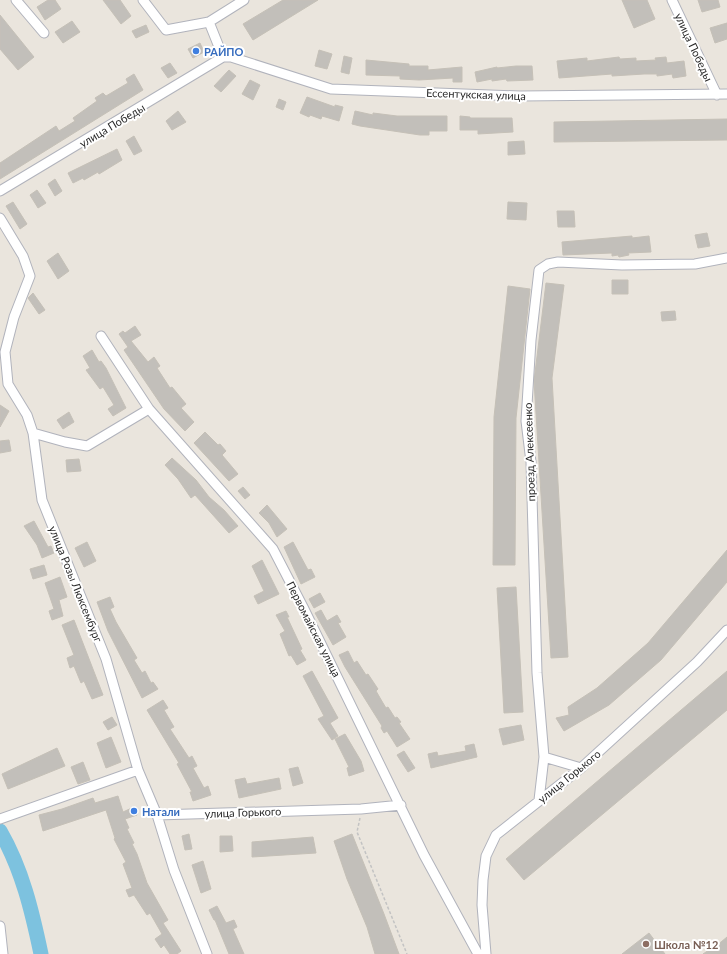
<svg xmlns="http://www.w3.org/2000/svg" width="727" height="954" viewBox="0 0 727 954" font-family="Lato,sans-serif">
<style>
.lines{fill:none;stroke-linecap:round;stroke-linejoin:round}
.river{stroke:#7dc2df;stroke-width:15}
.building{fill:#c2bfba;stroke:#c5c0b7}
.street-casing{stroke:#b1b3bc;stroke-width:11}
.path{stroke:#c3c3c3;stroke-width:1.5;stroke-dasharray:3 2;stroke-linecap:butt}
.street{stroke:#fff;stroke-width:9}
.shop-dot{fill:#3f7fe0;stroke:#fff;stroke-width:1.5}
.education-dot{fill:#8d6e63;stroke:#fff;stroke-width:1.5}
.labels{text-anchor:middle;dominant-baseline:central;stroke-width:4;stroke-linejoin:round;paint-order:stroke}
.street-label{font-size:11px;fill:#2a2a2a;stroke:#fff}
.shop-label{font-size:11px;font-weight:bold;fill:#366cbe;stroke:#fff;text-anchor:start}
.education-label{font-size:11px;font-weight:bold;fill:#785e54;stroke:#fff;text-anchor:start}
</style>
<rect width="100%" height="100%" fill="#eae5dd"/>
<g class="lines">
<path class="river" d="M0 831C22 869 32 911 41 954"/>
</g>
<path class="building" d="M48 0H55L61 9 45 20 37 7Z
M103 0H120L131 16 121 24Z
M283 0H318L253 40 243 24Z
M622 0H647L655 19 634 28Z
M698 0H718L720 7 702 12Z
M0 15 34 57 18 70 0 49Z
M72 21 80 32 63 43 55 32Z
M727 23V39L715 43 710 28Z
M146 25 149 32 136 38 132 31Z
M200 43 204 52 193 58 188 49Z
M319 50 332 54 327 69 315 66Z
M344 56 352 58 349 74 341 72Z
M619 57 620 59 636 58V61L656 60 655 58 666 57 667 63 684 61 686 76 673 78 672 74 657 76V74H644L612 76V74L559 78 557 61 587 58V61Z
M366 60 409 64V66H428V70L462 67V82H453V78L419 80 400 79V76L366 75Z
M170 63 177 73 168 78 161 68Z
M516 66H532L533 80 507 81 506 79 492 81V79L477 82 475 72 497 67V68Z
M229 70 236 76 221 92 214 86Z
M134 74 143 90 0 179V163L56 126 59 131 75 121 73 118 97 101 95 98 103 93 106 96 128 83 126 79Z
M250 80 260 85 253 100 242 94Z
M307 97 335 107V105L343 107 339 121 322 116 321 119 310 115 309 117 300 113Z
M279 99 286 102 283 110 276 107Z
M178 111 186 122 172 130 166 121Z
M355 111 373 115V113L397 116H447V131H429V135H420L360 126 352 124Z
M460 116 470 117V118H512L513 132 478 134V130H460Z
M727 119V140L554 142V122Z
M134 136 142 151 134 155 126 141Z
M524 141 525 154 508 155V142Z
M117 149 122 160 99 174 98 172 84 180 83 178 73 183 68 173Z
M55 179 62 191 55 196 48 184Z
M37 190 46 203 38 208 30 195Z
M13 202 27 224 20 229 6 206Z
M508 202 527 203 526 220 507 219Z
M557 211H574L575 227H558Z
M707 233 710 246 698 248 695 235Z
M632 236V238L649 236 651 252 628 253 629 255 619 257 618 255 612 256V253L563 255 562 242Z
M58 253 69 271 58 279 47 261Z
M612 280H628V294H612Z
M546 283 564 285 552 378 568 657 551 658 534 381Z
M508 286 530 289 516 418 515 565H493L494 417Z
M33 293 45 310 39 314 28 298Z
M675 311 676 320 662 321 661 312Z
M135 326 141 335 131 341 148 362 154 357 160 366 157 368 170 388 172 387 186 404 181 408 194 422 185 431 164 409 124 350 128 347 119 334 123 331 125 333Z
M92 350 99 362 101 361 106 368 126 408 113 416 108 409 114 405 103 387 100 389 86 370 90 368 83 356Z
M0 405 9 411 0 427Z
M69 412 74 422 63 429 57 420Z
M205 432 218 445 220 444 226 451 222 455 238 474 229 481 194 443Z
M9 440 11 451 0 453V441Z
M172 458 196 480 209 497 224 510 238 526 229 533 195 495 191 498 178 479 165 465Z
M79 459 81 471 67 472 66 460Z
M243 487 250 495 245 499 238 491Z
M267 505 287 529 277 537 269 523 259 513Z
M34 521 48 547 51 546 54 553 42 558 37 545 24 526Z
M87 542 96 561 84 567 75 548Z
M293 542 308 570 311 569 315 577 301 584 284 547Z
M727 550V582L661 660 609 705 564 731 556 718 569 715 568 707 597 688 648 643Z
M262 560 279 594 258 604 254 596 264 591 252 566Z
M44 565 47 575 33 579 30 569Z
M60 577 67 597 59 600 63 616 52 620 49 611 54 609 45 583Z
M516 587 523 712 504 713 497 588Z
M320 593 325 602 314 608 309 599Z
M110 597 114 607 110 609 116 622 137 658 134 660 142 673 145 671 151 683 153 682 158 689 142 698 108 631 97 602Z
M321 610 327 621 337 615 341 622 338 623 346 637 333 645 315 613Z
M286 611 289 617H287L302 649 300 650 306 660 297 665 291 655 289 656 280 634 285 631 276 615Z
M74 620 103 695 92 699 84 681 81 683 74 666 70 668 67 658 74 655 62 625Z
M348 651 354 663 357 661 366 675 368 674 378 689 376 691 383 703 386 708 388 707 395 718 397 717 401 722 399 723 410 739 397 747 387 731 384 733 381 728 382 726 345 667 339 655Z
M312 671 338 718 330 723 338 736 332 740 318 719 324 716 303 676Z
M727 671V710L524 880 506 859Z
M163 700 168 708 164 710 174 727 170 729 189 758 192 756 197 766 193 768 204 788 208 786 211 795 193 801 190 792H192L177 764 179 763 147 710Z
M112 717 117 725 108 730 103 722Z
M521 725 524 740 503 745 499 729Z
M345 734 361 761 364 771 349 776 347 768 349 767 335 739Z
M111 737 121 762 106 768 97 743Z
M474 744 477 757 431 768 428 754 437 752 438 756 466 751 465 746Z
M57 748 65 766 8 789 2 774Z
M404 751 415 768 408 772 397 755Z
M83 762 90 780 78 784 71 767Z
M298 767 303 783 293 786 289 769Z
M245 778 247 784 279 778 281 789 239 798 235 780Z
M118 796 123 812 134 807 137 815 125 819 129 828 127 829 134 843 132 844 137 854 147 883 168 920 163 923 181 951 177 954H170L164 945 161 948 155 939 162 934 150 913 147 915 134 895 129 897 126 890 132 888 123 864 126 862 114 839 115 838 106 810 43 831 39 815 62 809 93 798 95 803Z
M189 834 192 849 185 850 182 836Z
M352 834 384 914 399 954H375L367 927 347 879 334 841Z
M220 836H232L233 851 220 852Z
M313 837 316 853 252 857V842Z
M203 861 211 889 201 893 192 865Z
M217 906 226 923 234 920 237 927 233 929 244 954H229L215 920H214L209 910Z
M649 933 665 954H622Z
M727 937V954H703L721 942Z"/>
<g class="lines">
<defs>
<path id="street" d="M16 0 44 33
M143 0 166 30 209 22
M672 0 717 95
M223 57 209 22 244 0
M0 191 223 57H231L331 89 520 96 727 94
M0 218 23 256 30 276 14 317 5 352 8 384 27 415 33 433 42 500 106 659 138 770 157 815 174 870 207 954
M101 336 149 409 273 549 303 607 424 855 478 954
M33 433 65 442 87 446 149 409
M544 757 581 768
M539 800 544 757 537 673 531 462 526 421 531 340 539 270 548 264 558 262 622 265 695 264 727 258
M157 815 361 809 401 805
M0 819 138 770
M0 926 3 954
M486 954 482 905 483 880 486 856 496 835 581 768 697 662 727 630"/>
</defs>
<use href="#street" class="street-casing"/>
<path class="path" d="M360 818 357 832 407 954"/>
<use href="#street" class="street"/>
</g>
<g class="shop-dot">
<circle cx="196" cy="51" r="4"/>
<circle cx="134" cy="811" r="4"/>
</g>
<circle class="education-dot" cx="646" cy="944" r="4"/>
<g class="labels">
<g class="street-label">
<text transform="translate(694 47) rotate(65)">улица Победы</text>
<text transform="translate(476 94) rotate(2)">Ессентукская улица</text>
<text transform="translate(112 125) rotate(-31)">улица Победы</text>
<text transform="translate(529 452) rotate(-92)">проезд Алексеенко</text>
<text transform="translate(76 584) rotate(68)">улица Розы Люксембург</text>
<text transform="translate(314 629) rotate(63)">Первомайская улица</text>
<text transform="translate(569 776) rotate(-39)">улица Горького</text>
<text transform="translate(243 812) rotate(-2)">улица Горького</text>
</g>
<g class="shop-label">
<text x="204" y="51">РАЙПО</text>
<text x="142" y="811">Натали</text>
</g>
<g class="education-label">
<text x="654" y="944">Школа №12</text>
</g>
</g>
</svg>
